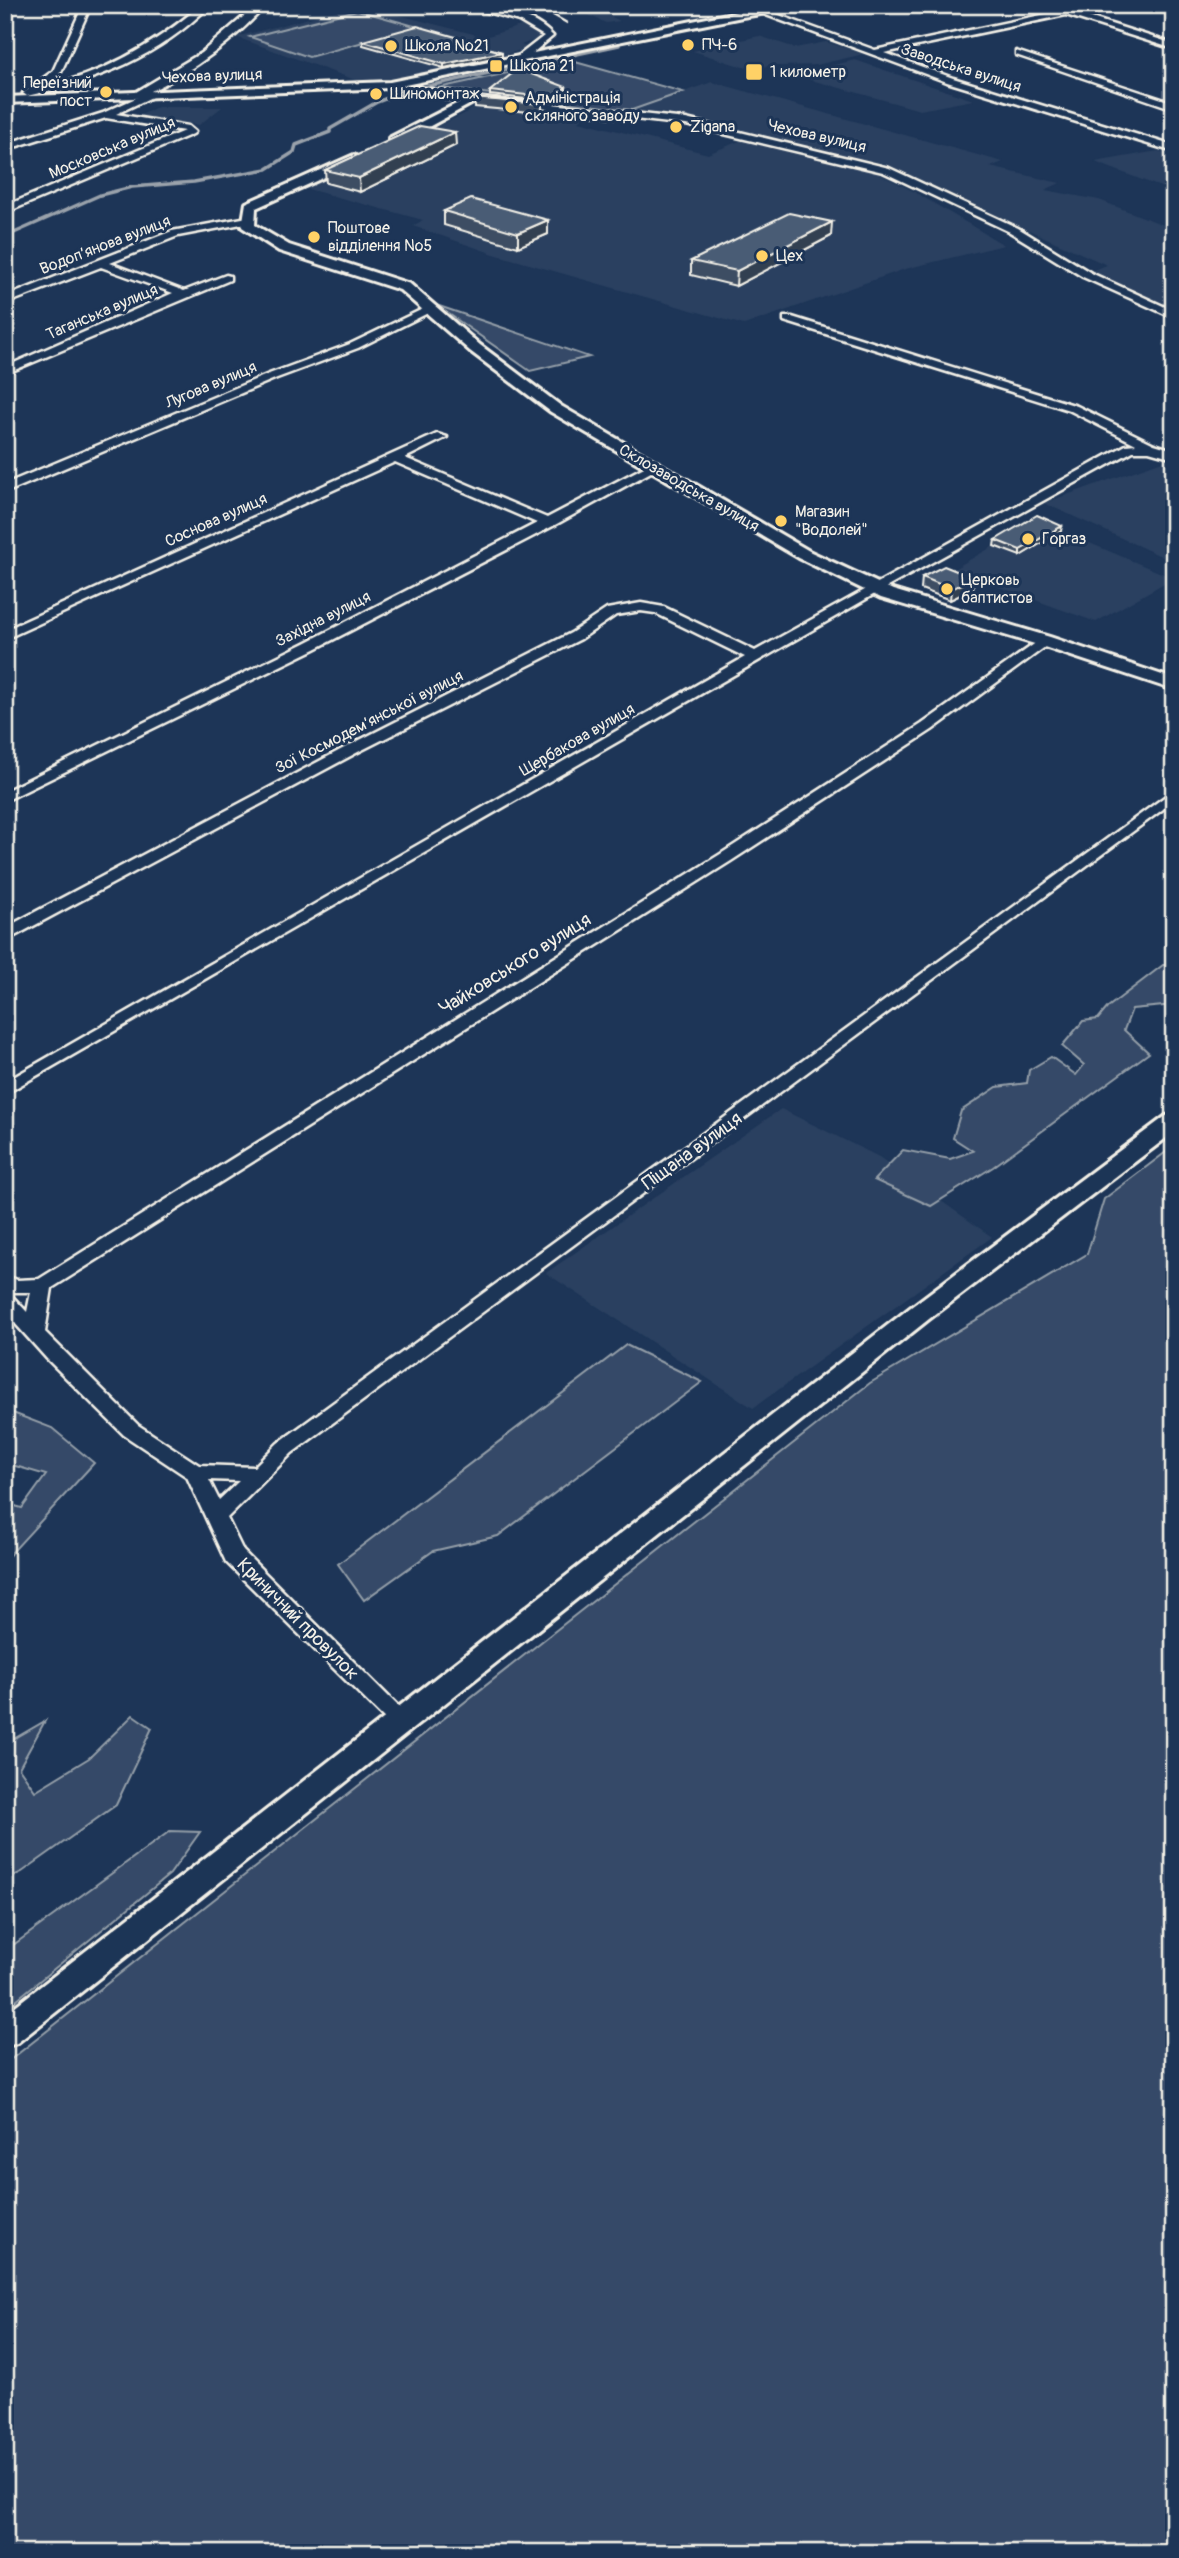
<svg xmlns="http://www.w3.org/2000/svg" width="1179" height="2558" viewBox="0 0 1179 2558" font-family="Pangolin,sans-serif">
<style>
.built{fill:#2a4060}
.green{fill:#354a67;stroke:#949ea8;stroke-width:2}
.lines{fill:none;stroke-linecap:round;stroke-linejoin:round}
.stream{stroke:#9aa2ab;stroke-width:3.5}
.minor-casing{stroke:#f4f1e8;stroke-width:5}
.tertiary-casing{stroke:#f4f1e8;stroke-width:6}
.minor{fill:#1d3557;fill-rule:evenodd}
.tertiary{fill:#1d3557;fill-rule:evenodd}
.rail{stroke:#f4f1e8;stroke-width:2.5}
.wall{fill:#3e4e64;stroke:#f4f1e8;stroke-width:2}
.shaded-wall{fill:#324051;stroke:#f4f1e8;stroke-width:2}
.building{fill:#485b74;stroke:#f4f1e8;stroke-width:2}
.poi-dot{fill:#ffd166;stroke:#1d3557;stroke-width:2.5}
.labels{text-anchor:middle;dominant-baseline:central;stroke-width:6;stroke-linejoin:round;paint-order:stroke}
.far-poi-label{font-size:16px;fill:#f4f1e8;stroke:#1d3557;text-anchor:start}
.far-street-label{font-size:16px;fill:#f4f1e8;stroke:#1d3557}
.street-label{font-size:19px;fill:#f4f1e8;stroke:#1d3557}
</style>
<rect width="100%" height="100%" fill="#1d3557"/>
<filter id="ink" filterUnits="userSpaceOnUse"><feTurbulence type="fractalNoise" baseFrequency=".0143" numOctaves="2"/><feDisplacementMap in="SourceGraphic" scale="14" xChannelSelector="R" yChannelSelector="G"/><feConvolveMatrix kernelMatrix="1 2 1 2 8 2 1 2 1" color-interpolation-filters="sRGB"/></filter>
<g filter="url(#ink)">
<path class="built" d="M359 5 485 37 527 24 545 36 521 45 526 47 521 50 452 71 407 81 369 85 236 37Z
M567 5H618L613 7 618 9 604 13 620 21 606 23Z
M759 36 795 48 826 42 864 54 816 65 743 67 693 51Z
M855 60 973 100 920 110 793 75Z
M712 82 1003 162 990 167 1060 183 1045 190 1099 200 1174 229V310L1088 272 1107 265 920 182 887 164 632 110Z
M157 107H222L199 125 139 116Z
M475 107 540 113 546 108 588 112 579 121 708 154 742 140 865 167 913 191 1004 245 905 269 744 325 494 254 413 226 423 220 304 188 464 114Z
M1158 151 1174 156V192L1095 162Z
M1174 457V562L1044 503Z
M1037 521 1173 578 1096 622 952 570Z
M781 1109 879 1157 992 1237 753 1408 546 1273Z"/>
<path class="green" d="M357 10 418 27 309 57 250 37Z
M568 60 683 92 632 110 438 88Z
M436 305 589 357 530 371Z
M1163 965H1174V1005L1132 1009 1124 1030 1149 1053 993 1167 931 1206 874 1180 903 1150 950 1159 973 1151 953 1138 961 1111 997 1087 1027 1083 1029 1070 1051 1057 1076 1075 1084 1065 1062 1046 1083 1021 1098 1019 1108 1007Z
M1174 1146V2553H5V2064L870 1383 1087 1254 1104 1199Z
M626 1345 702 1382 498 1536 433 1551 364 1600 338 1564Z
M5 1410 52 1428 94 1463 5 1560V1503L22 1508 46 1475 5 1463Z
M133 1715 152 1728 116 1805 22 1872 5 1880V1744L45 1721 19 1768 35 1791 89 1758Z
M170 1831 200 1832 170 1874 5 2009V1951Z"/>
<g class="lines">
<path class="stream" d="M419 88 619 45
M5 237 100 195 132 187 194 182 267 169 294 152 296 145 330 132V129L377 102 403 92"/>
<defs>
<path id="minor" d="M201 5H210C159 57 96 81 27 96L23 93 53 71 81 10 88 12 61 72 43 87C103 75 154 45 201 5Z
M257 5H266C235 40 193 71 151 91L155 94 154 96 116 114 188 126 195 132 193 134 5 213V206L184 131 106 118 5 150V144L103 113 138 97 136 92 201 53Z
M462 5C493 5 532 13 553 36L523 61H517V57L544 36 519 21Z
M739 5H751L875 50 1089 5H1106L1076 13 1174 44V49L1066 15 884 53 953 78 1174 146V152L947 82Z
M1016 51 1174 103V109L1016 55Z
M517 100 686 119 889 168 1018 228 1091 273 1174 311V318L1083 277 1010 232 883 172 686 125 514 105 513 103Z
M248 217 253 220 252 222 178 236 110 263 184 291 226 275 230 276V280L5 374V367L173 293 101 267 5 304V297L172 231Z
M425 308 434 310 358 348 277 378 5 493V484L269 374 350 344Z
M784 317H792L1077 406 1154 444 1174 450V458L1149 451H1133L880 591 5 1094V1082L745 657 655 613 641 611 616 615 581 639 358 752 11 938 5 940V928L348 746 571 633 607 609 641 603 664 607 755 651 1126 445 1136 444 1069 410 784 321Z
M437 434 447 437 405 458 547 518 650 464 660 467 553 526 315 649 5 801V791L305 643 537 523 395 462 5 639V630Z
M1044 637 1051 641 1049 644 932 730 731 861 52 1288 45 1332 138 1425 199 1465 254 1467 278 1443 1174 790V801L292 1453 227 1518 243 1551 414 1722 410 1728 402 1731 394 1728 226 1562 187 1477 124 1435 47 1359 5 1312V1294L12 1296 27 1312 31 1292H14L5 1289V1275L17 1280 39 1279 719 855 922 724ZM209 1480 239 1481 219 1500Z"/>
<path id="tertiary" d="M786 5H817L742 17 390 88 5 103V97L390 82 742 11Z
M406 86 474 96 480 99 397 144H389V138L462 101 402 91 400 89Z
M354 155 360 159 358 162 256 208 255 225 289 245 410 284 480 345 561 406 811 552 893 590 1050 637 1174 679V690L1038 645 881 598 799 558 551 412 470 351 400 290 279 251 242 227 246 203Z
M1174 1114V1132L929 1319 17 2043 5 2047V2014L911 1307 1166 1116Z"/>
</defs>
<use href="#minor" class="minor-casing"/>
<use href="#tertiary" class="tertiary-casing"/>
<use href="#minor" class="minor"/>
<use href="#tertiary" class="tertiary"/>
<path class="rail" d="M536 5 567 23"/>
</g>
<path class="wall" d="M363 41 470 43 502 52V56L444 68 363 45Z
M490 91H566L553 102 490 95Z
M474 98 542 103V112L540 113 475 107Z
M456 145 360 192 326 183 325 170Z
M444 211 548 220V234L518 247 444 225Z
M831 236 736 286 691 275V261Z
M1061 531 1020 556 994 546 995 540Z
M922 577 974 578 973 589 950 600 921 589Z"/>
<path class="shaded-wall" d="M502 52V56L444 68V64Z
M566 87V91L553 102V98Z
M455 132 456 145 360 192 359 178Z
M548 220V234L518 247V233Z
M832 222 831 236 736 286 737 271Z
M1062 526 1061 531 1020 556V550Z
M974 578 973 589 950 600 951 589Z"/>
<path class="building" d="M417 26 470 41 466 42 502 52 444 64 363 41Z
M518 69 566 87 553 98 490 91Z
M478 96 542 103 540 104 474 98Z
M420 126 455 132 359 178 325 170Z
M471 199 548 220 518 233 444 211Z
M789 213 832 222 737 271 691 261Z
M1037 515 1062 526 1020 550 995 540Z
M944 566 974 578 951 589 922 577Z"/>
</g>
<g class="poi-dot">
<circle cx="688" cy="45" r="7"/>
<circle cx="391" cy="46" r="7"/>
<rect x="489" y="59" width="14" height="14" rx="3.5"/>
<rect x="745" y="63" width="18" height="18" rx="3.5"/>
<circle cx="106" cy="92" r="7"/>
<circle cx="376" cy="94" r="7"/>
<circle cx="511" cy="107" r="7"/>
<circle cx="676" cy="127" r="7"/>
<circle cx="314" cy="237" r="7"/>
<circle cx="762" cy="256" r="7"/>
<circle cx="781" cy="521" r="7"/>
<circle cx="1028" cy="539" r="7"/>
<circle cx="947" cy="589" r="7"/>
</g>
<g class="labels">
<g class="far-poi-label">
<text x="702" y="45">ПЧ-6</text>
<text x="405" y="46">Школа №21</text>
<text x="510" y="66">Школа 21</text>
<text x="770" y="72">1 километр</text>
<text x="92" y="83" text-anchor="end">Переїзний<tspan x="92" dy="18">пост</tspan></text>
<text x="390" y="94">Шиномонтаж</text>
<text x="525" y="98">Адміністрація<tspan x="525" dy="18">скляного заводу</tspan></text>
<text x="690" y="127">Zigana</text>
<text x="328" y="228">Поштове<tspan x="328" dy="18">відділення №5</tspan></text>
<text x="776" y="256">Цех</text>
<text x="795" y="512">Магазин<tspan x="795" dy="18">"Водолей"</tspan></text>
<text x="1042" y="539">Горгаз</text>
<text x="961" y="580">Церковь<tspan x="961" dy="18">баптистов</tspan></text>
</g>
<g class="far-street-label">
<text transform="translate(961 68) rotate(18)">Заводська вулиця</text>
<text transform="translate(212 76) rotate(-2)">Чехова вулиця</text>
<text transform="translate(817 136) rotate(13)">Чехова вулиця</text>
<text transform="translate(112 148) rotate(-23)">Московська вулиця</text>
<text transform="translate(105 245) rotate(-21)">Водоп’янова вулиця</text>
<text transform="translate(102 312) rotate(-23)">Таганська вулиця</text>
<text transform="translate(211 385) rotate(-23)">Лугова вулиця</text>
<text transform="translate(689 488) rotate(30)">Склозаводська вулиця</text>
<text transform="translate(216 520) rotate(-24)">Соснова вулиця</text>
<text transform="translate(323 619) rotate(-27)">Західна вулиця</text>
<text transform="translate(369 722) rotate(-27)">Зої Космодем’янської вулиця</text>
<text transform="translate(577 740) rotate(-30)">Щербакова вулиця</text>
</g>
<g class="street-label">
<text transform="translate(515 964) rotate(-32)">Чайковського вулиця</text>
<text transform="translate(692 1151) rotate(-36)">Піщана вулиця</text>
<text transform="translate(298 1619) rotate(45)">Криничний провулок</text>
</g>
</g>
<rect width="1179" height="2558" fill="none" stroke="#1d3557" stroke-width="28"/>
<rect x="14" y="14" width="1151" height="2530" fill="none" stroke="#f4f1e8" stroke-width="2.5" filter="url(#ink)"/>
</svg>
